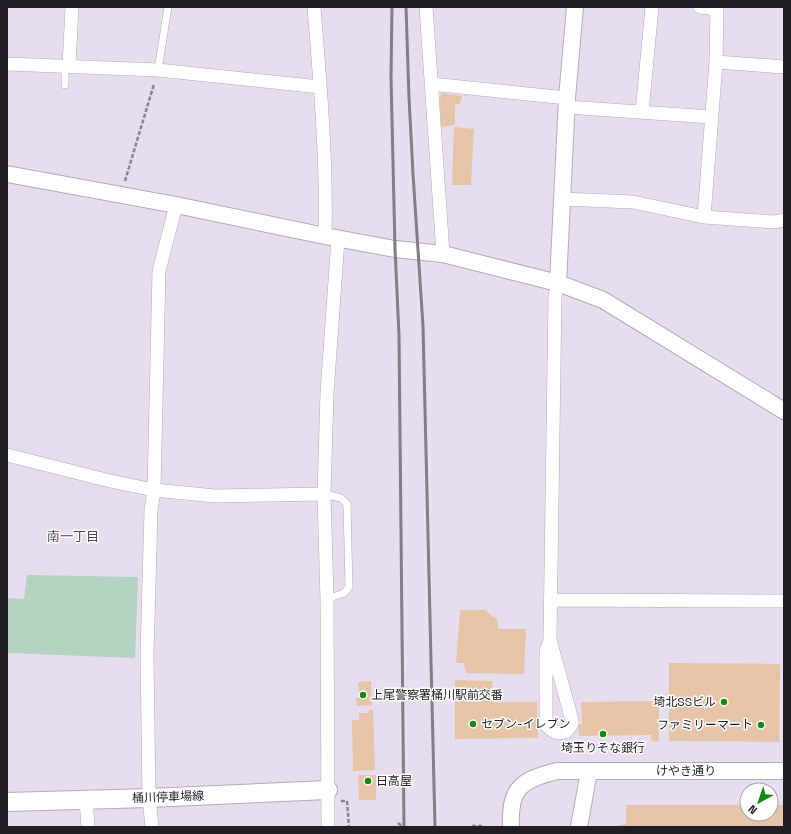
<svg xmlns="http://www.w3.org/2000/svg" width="791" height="834" viewBox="0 0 791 834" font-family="'Space Grotesk','Noto Sans JP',sans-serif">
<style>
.green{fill:#b3d2bf}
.building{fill:#e6c4a8}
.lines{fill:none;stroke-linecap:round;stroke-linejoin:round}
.service-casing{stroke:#b2aaba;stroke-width:8}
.minor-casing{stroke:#b2aaba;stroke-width:14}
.tertiary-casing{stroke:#b2aaba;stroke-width:18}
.secondary-casing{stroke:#b2aaba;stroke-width:20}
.path{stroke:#88838e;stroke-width:2.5;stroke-dasharray:4 2;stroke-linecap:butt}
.service{stroke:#fff;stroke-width:7}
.minor{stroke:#fff;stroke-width:13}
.tertiary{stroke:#fff;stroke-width:16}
.secondary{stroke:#fff;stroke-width:18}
.rail{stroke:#817c87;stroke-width:3}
.poi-dot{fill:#188a0b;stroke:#fff;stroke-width:1.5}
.labels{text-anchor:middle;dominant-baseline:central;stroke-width:3;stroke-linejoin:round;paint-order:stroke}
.poi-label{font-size:12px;fill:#201d23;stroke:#fff;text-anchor:start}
.street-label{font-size:12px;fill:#201d23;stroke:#fff}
.neighbourhood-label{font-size:13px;fill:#4f4856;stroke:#fff}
</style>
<rect width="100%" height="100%" fill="#e6deef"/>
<path class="green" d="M27 575 138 577 135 658 7 653V598L24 599Z"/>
<path class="building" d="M441 93 462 96 460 104 455 105V125L441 127 440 101Z
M454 127 474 129 471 185H452Z
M460 610H486L490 615 497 618 498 629H526L524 674 466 673 464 663H456Z
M669 663 780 664 779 742 669 741Z
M455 680 492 681 494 702H537L538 738 455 739Z
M371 681 372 705 357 706 356 698 360 697 358 682Z
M659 701V740L657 742H654L651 739V735L579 736 578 724H582L581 702Z
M369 710H373L375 770 353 771 352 720H359V713H369Z
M358 775H376V800H359Z
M626 805H747V814H771V805H784V827H616V826L626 824Z"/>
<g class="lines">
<defs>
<path id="service" d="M65 66V85
M158 70 168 7
M324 494 341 498 347 504 349 587 344 593 327 599"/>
<path id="minor" d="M314 7C320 83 327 160 325 236
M426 7 443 254
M700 7 717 9
M716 62 784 67
M7 64 158 70 320 87
M69 66 72 7
M431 84 567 98
M567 107 711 117
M642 112 652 7
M562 199 633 202 704 217 774 222 784 220
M704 217 716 62 717 7
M7 455 110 481 154 490 215 496 324 494
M550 600 784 601
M550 640 572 720V724L566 732C556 734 553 732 546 725V651L550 640 555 296 558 283
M86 799 88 827
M152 827 149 798 147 655 151 511 154 490 159 271 176 205
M328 827 327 599 324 494 327 393 338 239"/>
<path id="tertiary" d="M7 174 176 205 325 236 395 249 443 254 558 283 603 300 784 411
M558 283 567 98 575 7
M511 827C509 788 521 780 557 771H784
M579 827 589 771"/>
<path id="secondary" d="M7 802 149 798 328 790"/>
</defs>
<use href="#service" class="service-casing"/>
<use href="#minor" class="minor-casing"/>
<use href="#tertiary" class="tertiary-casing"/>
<use href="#secondary" class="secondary-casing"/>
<path class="path" d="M125 181 154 84
M341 801H347L349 827
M398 823 403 827
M473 827V826H484"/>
<use href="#service" class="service"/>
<use href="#minor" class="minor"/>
<use href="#tertiary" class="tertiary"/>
<use href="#secondary" class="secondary"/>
<path class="rail" d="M392 7 391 77 395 249 399 335 404 827
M406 7 409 98 413 174 423 326 435 827"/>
</g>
<g class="poi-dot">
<circle cx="363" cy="695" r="4"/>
<circle cx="724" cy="702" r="4"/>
<circle cx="473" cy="724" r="4"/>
<circle cx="761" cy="725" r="4"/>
<circle cx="603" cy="734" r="4"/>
<circle cx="368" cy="781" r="4"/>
</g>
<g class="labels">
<g class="poi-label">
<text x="371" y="695">上尾警察署桶川駅前交番</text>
<text x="716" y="702" text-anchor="end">埼北SSビル</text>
<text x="481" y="724">セブン-イレブン</text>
<text x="753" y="725" text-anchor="end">ファミリーマート</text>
<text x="603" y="748" text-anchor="middle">埼玉りそな銀行</text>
<text x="376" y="781">日高屋</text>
</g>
<g class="street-label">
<text x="686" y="771">けやき通り</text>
<text transform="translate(168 797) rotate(-2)">桶川停車場線</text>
</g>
<g class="neighbourhood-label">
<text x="73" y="536">南一丁目</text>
</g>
</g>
<rect width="791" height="834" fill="none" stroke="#201d23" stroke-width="16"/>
<g transform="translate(759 802) rotate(220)"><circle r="19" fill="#ffffff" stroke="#a6a5a7"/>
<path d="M0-3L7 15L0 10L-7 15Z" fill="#188a0b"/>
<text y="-6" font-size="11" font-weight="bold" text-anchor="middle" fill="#201d23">N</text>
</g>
</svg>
